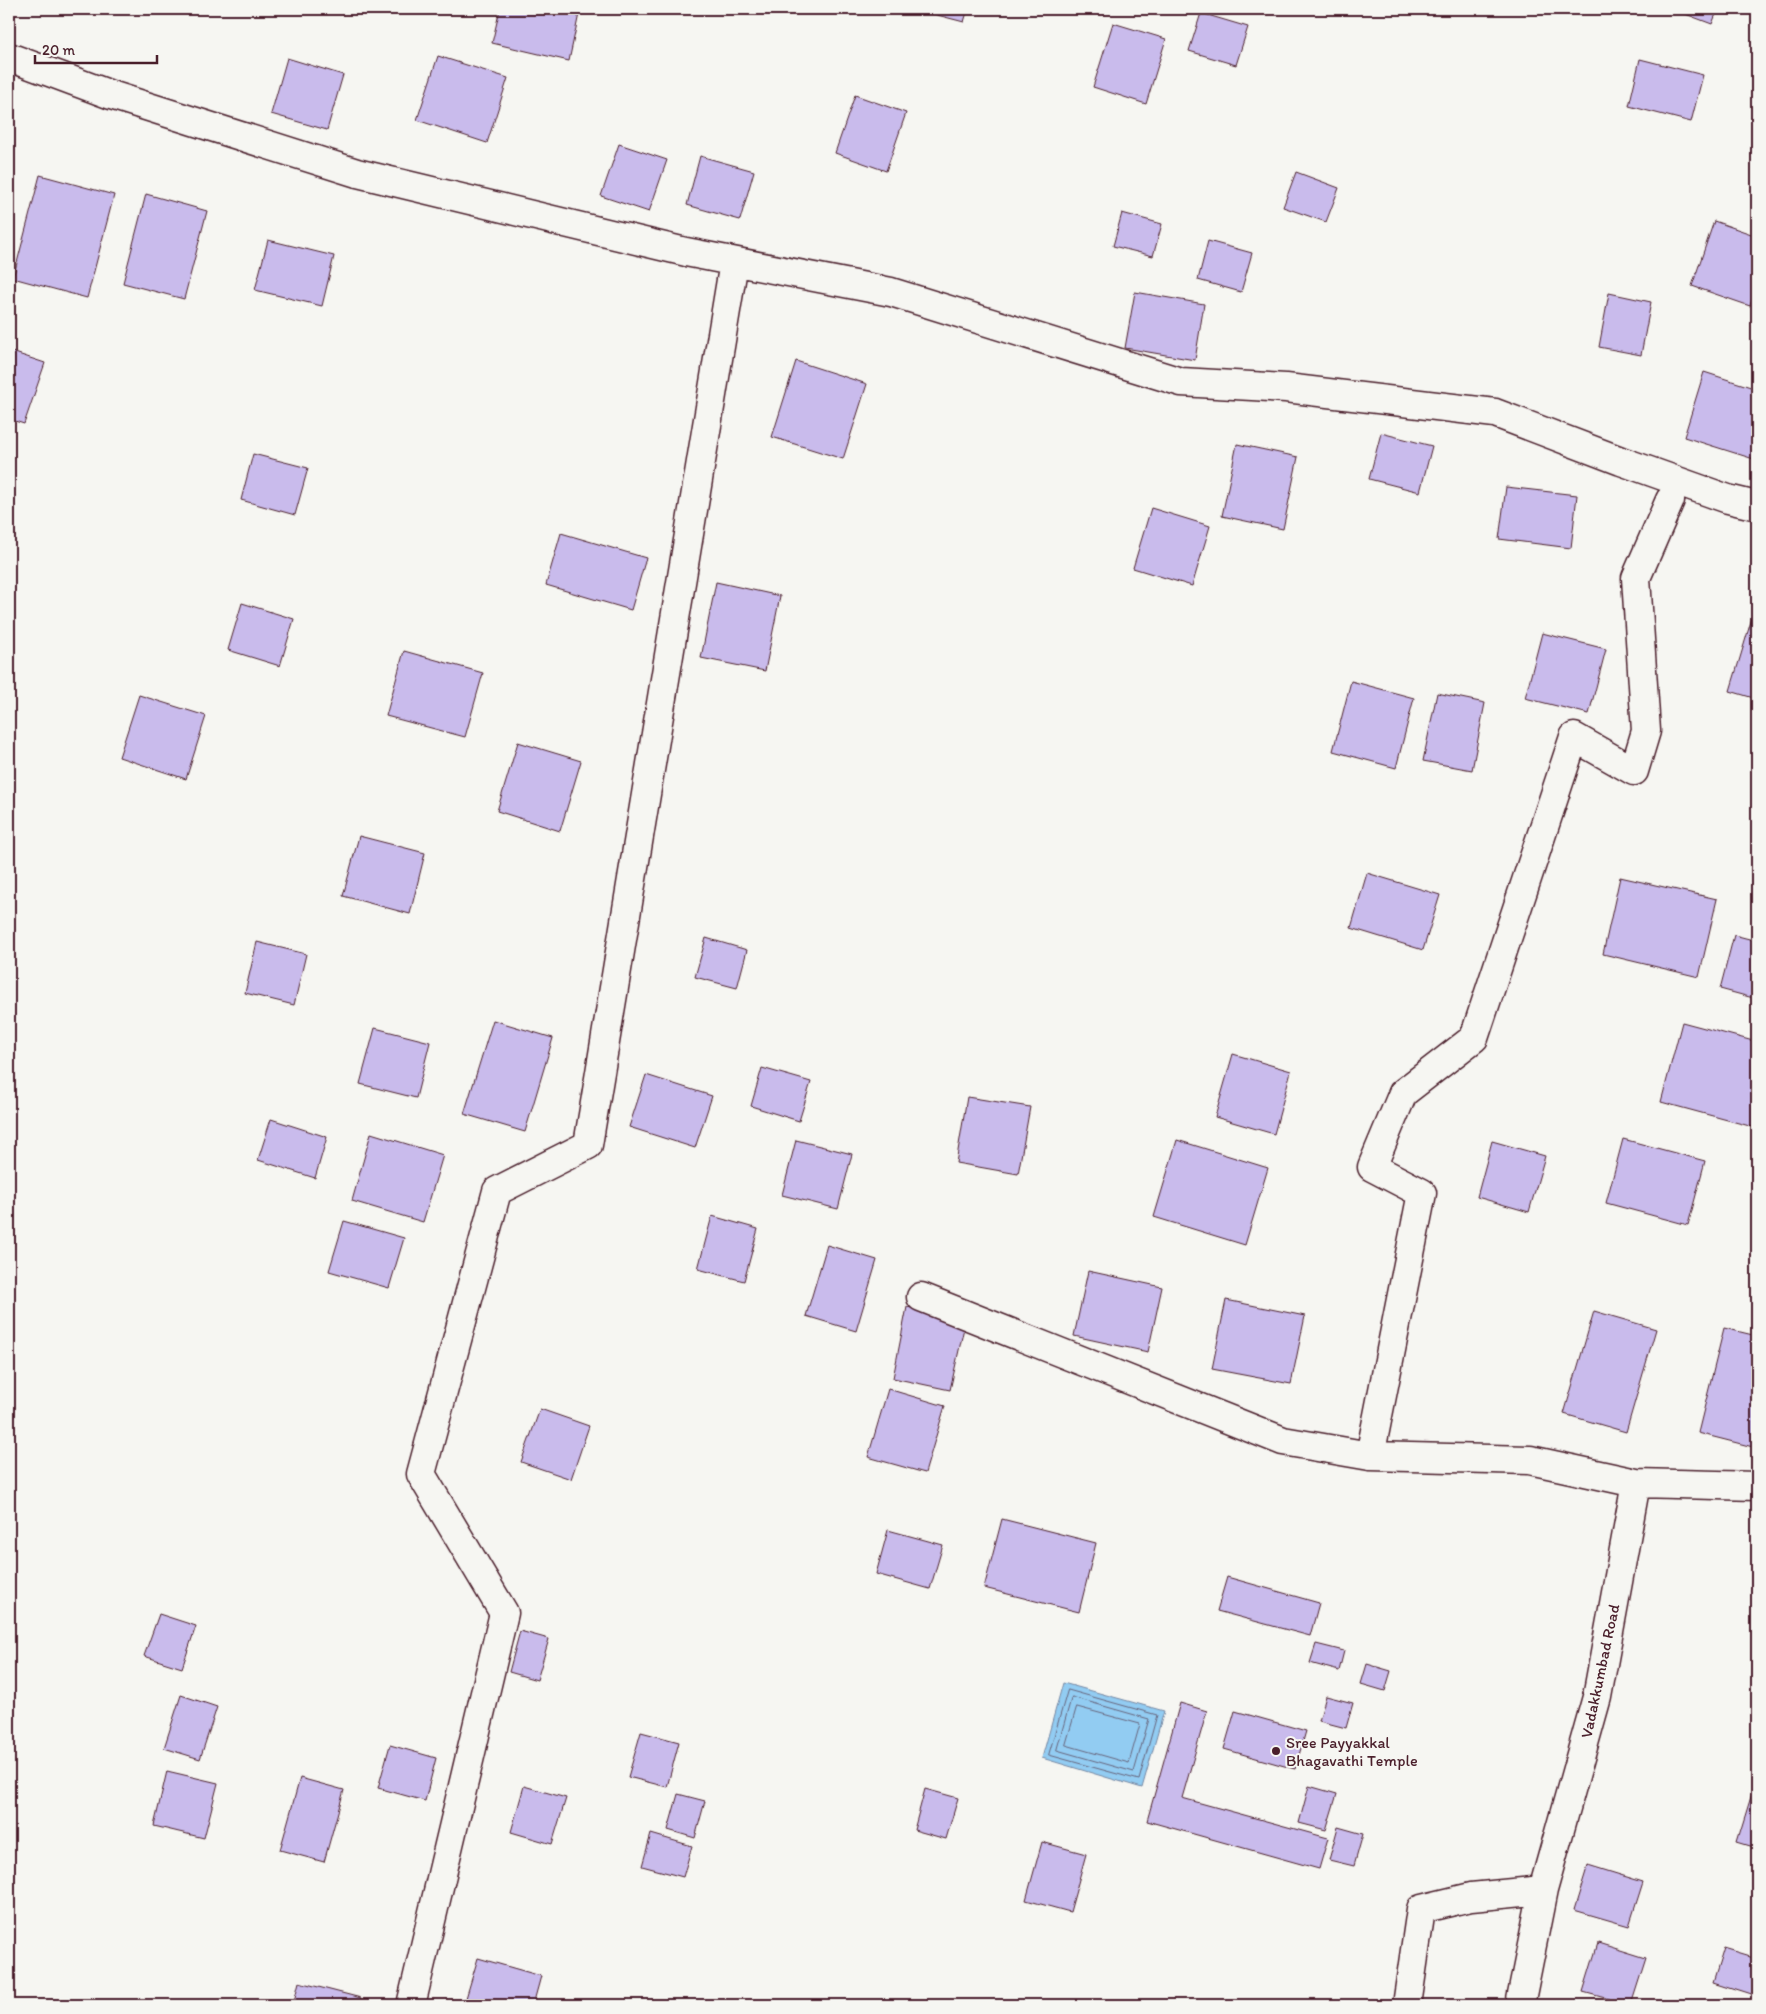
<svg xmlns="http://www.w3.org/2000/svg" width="1766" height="2014" viewBox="0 0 1766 2014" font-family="Itim,sans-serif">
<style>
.water{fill:#92ccf2;stroke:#7587a2}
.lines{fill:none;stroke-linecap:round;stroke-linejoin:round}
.shore{stroke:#67647b;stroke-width:1}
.building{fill:#c9bbec;stroke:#4a1f2b}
.minor-casing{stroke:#4a1f2b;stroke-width:31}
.minor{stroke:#f6f6f2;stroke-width:28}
.poi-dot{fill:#4a1f2b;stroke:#f6f6f2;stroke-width:2}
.labels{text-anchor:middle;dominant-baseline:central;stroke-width:4;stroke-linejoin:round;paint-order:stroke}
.street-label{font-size:16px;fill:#4a1f2b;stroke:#f6f6f2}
.poi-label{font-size:16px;fill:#4a1f2b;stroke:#f6f6f2;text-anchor:start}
</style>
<rect width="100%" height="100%" fill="#f6f6f2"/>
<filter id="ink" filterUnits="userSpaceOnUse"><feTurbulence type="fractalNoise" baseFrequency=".02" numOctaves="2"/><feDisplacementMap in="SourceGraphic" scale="10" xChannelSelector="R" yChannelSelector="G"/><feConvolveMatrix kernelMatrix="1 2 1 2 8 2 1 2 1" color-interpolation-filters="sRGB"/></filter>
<g filter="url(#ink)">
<path class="water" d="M1063 1683 1164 1711 1142 1788 1042 1758Z"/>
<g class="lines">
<path class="shore" d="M1068 1690 1157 1715 1139 1780 1049 1755Z
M1072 1697 1149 1719 1134 1772 1057 1750Z
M1077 1707 1140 1724 1129 1763 1066 1745Z"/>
</g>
<path class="building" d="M500 9H580L569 61 492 43Z
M914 9H968L964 22Z
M1672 9H1718L1712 24Z
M1201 13 1248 27 1236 65 1189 51Z
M1113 23 1166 39 1146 104 1093 87Z
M438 56 508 78 487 143 417 120Z
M287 58 343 75 327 130 271 114Z
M1640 59 1703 75 1691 122 1629 106Z
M855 95 906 113 886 171 835 153Z
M619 144 667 160 649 212 601 196Z
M700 156 754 171 740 220 687 205Z
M1296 172 1339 188 1326 222 1283 207Z
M40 175 114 195 87 298 13 278Z
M146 194 207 211 184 299 123 283Z
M1122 213 1162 224 1153 256 1113 246Z
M1714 221 1757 236V284L1750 306 1692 286Z
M268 240 334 256 322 306 255 290Z
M1208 241 1252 253 1241 292 1198 280Z
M1135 292 1204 304 1195 360 1125 348Z
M1609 293 1651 302 1641 355 1599 347Z
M9 351 45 363 24 424 9 419Z
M796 361 867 384 843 459 772 437Z
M1704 372 1757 389V460L1684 437Z
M1381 433 1432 446 1420 492 1369 479Z
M1237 444 1298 457 1283 529 1222 516Z
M253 454 308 468 295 515 241 500Z
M1506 487 1577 495 1571 548 1499 539Z
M1151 508 1210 526 1192 586 1133 568Z
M561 533 646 558 631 610 546 585Z
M716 582 780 596 765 671 701 658Z
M242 603 294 619 280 666 228 650Z
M1755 608 1757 609V699L1730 691Z
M1542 633 1606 649 1589 714 1525 698Z
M404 651 483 673 465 737 386 716Z
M1351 681 1414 698 1396 768 1333 751Z
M1437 693 1485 703 1472 770 1423 761Z
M139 695 206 716 186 779 119 757Z
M518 742 581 761 560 831 497 811Z
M359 836 425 853 410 914 343 896Z
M1367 873 1440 895 1423 950 1351 928Z
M1620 877 1717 899 1699 977 1603 954Z
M1734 935 1757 941V999L1720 989Z
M706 938 747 950 737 988 695 977Z
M257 942 306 954 294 1005 245 993Z
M493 1020 553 1038 525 1132 464 1114Z
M1682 1022 1757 1042V1128L1661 1102Z
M375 1028 430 1042 416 1098 360 1084Z
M1233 1054 1291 1071 1274 1134 1215 1117Z
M762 1068 811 1082 799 1121 751 1106Z
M646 1075 712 1096 695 1148 629 1127Z
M967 1097 1030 1107 1018 1174 956 1163Z
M271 1119 327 1137 315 1178 258 1160Z
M371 1133 443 1155 423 1222 352 1201Z
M1623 1139 1705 1161 1688 1225 1606 1203Z
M796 1140 852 1154 838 1209 782 1195Z
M1177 1140 1268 1168 1245 1245 1154 1217Z
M1492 1141 1545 1156 1529 1212 1477 1197Z
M712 1216 758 1229 744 1281 698 1269Z
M344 1221 404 1238 389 1288 329 1271Z
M827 1245 877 1260 856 1331 806 1316Z
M1088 1271 1162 1287 1148 1352 1074 1336Z
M1226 1300 1305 1316 1291 1384 1212 1369Z
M907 1307 966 1319 950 1390 893 1378Z
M1594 1311 1656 1329 1626 1432 1564 1414Z
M1724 1328 1757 1336V1448L1698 1433Z
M888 1389 945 1406 925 1473 868 1457Z
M540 1409 589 1426 571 1479 521 1462Z
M1002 1519 1096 1543 1079 1612 984 1588Z
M888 1530 943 1545 930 1589 876 1574Z
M1227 1577 1319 1603 1310 1636 1217 1611Z
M159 1614 196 1626 182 1668 144 1656Z
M520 1631 549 1639 537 1680 509 1672Z
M1316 1644 1344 1651 1339 1671 1310 1663Z
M1367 1664 1391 1671 1385 1691 1361 1684Z
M181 1695 217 1707 200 1759 164 1748Z
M1326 1696 1353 1703 1346 1728 1319 1721Z
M1180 1703 1207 1711 1182 1798 1328 1838 1319 1869 1147 1821Z
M1235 1711 1306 1731 1295 1769 1224 1749Z
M641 1732 679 1742 667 1787 628 1777Z
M390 1745 436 1758 425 1801 378 1788Z
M167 1771 218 1783 204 1838 154 1826Z
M300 1778 344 1790 324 1862 280 1850Z
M524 1786 566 1798 552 1844 511 1832Z
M1309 1786 1337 1794 1326 1830 1299 1823Z
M1754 1787 1757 1788V1848L1737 1842Z
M925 1789 958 1798 946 1839 914 1830Z
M678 1794 705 1801 695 1838 668 1830Z
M1338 1827 1363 1834 1354 1866 1329 1860Z
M651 1834 692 1846 683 1877 642 1866Z
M1042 1842 1086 1854 1070 1912 1026 1900Z
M1588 1865 1643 1882 1629 1926 1574 1910Z
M1598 1943 1646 1958 1631 2005 1583 1992Z
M1724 1948 1757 1958V1997L1713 1983Z
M478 1958 541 1976 533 2005H464Z
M299 1982 361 1998 359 2005H293Z"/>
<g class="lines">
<defs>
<path id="minor" d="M9 57 111 95 357 173 686 252 891 292 1181 382 1286 388 1495 413 1621 461 1728 499 1757 506
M921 1297 1283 1441 1370 1456 1530 1460 1636 1483
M1370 1456 1422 1193 1372 1167 1403 1093 1474 1038 1574 737 1634 771 1646 731 1636 578 1670 500
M411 2005 504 1613 421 1474 497 1191 588 1145 734 262
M1407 2005 1421 1909 1471 1897 1543 1890
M1520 2005 1543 1890 1597 1697 1636 1483 1757 1486"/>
</defs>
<use href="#minor" class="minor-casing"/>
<use href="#minor" class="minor"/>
</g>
</g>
<circle class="poi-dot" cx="1276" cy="1751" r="5"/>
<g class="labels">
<g class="street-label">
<text transform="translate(1600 1671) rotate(-78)">Vadakkumbad Road</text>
</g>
<g class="poi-label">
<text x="1286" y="1742">Sree Payyakkal<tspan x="1286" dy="18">Bhagavathi Temple</tspan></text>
</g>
</g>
<rect width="1766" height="2014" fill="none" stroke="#f6f6f2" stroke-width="30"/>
<rect x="15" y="15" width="1736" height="1984" fill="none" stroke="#4a1f2b" stroke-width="2" filter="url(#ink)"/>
<path d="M35 55v8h122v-8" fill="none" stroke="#4a1f2b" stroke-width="2.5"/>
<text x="42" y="55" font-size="15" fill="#4a1f2b" stroke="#f6f6f2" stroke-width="4" paint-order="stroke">20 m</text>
</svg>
